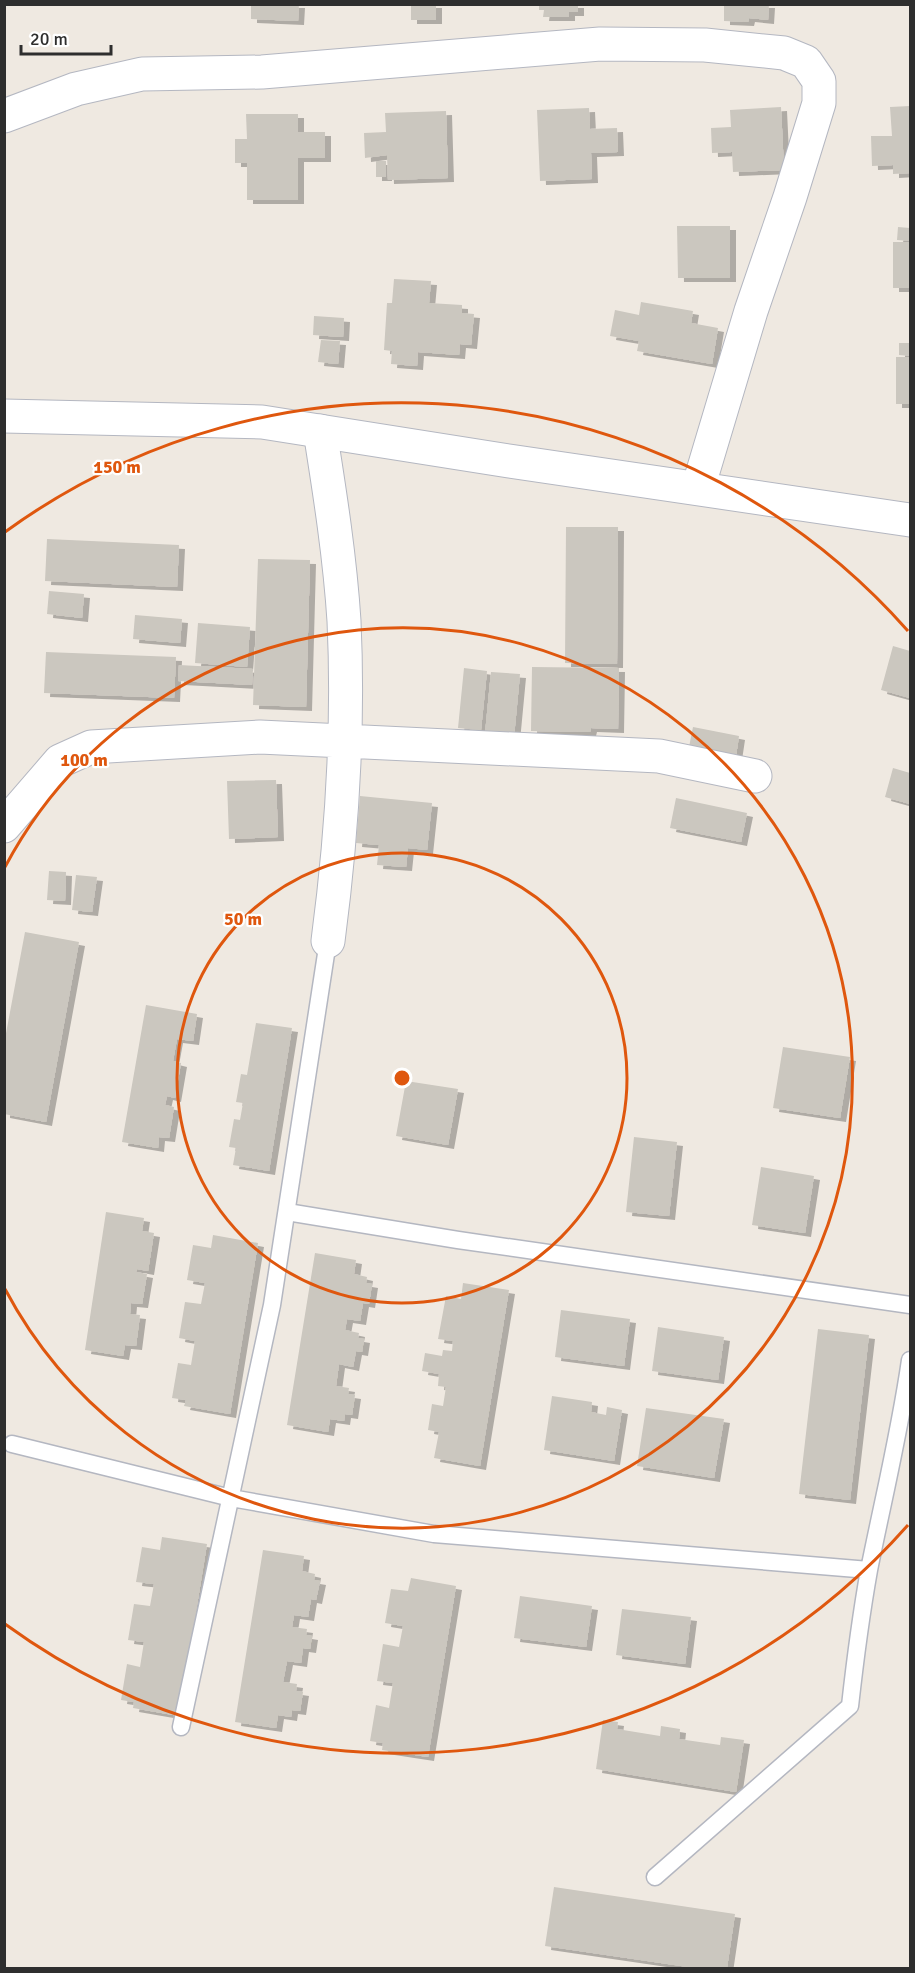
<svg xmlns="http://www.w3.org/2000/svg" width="915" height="1973" viewBox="0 0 915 1973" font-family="Signika,sans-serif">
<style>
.building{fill:#cbc7bf;filter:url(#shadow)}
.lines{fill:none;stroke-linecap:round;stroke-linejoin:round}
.lane-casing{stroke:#b4b7c1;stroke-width:19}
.street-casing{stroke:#b4b7c1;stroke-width:35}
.secondary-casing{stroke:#b4b7c1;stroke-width:35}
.lane{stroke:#fff;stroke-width:16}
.street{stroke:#fff;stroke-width:33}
.secondary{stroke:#fff;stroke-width:33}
.ring{fill:none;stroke:#df570e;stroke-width:3}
.centre{fill:#df570e;stroke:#fff;stroke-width:3}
.ring-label{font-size:18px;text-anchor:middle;font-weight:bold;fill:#df570e;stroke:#fff;stroke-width:4.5;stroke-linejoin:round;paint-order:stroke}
</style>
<defs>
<filter id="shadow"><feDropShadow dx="6" dy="4" stdDeviation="0" flood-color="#0004"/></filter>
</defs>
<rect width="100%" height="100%" fill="#efe9e1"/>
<path class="building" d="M251 4H299L298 21 251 19Z
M411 4H436V20H411Z
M539 4H578V12H569V17H543L544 10H539Z
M724 4H769L768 20 749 18 748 22 724 21Z
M910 106V173L893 174V165L872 166 871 136H892L890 107Z
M781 107 784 170 733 172 732 152 712 153 711 128 731 127 730 110Z
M589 108 590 129 617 128 618 152 591 153 592 179 540 181 537 110Z
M446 111 448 178 388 180 387 155 365 158 364 133 386 132 385 113Z
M246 114H298V132H325V158H298V200H247V163H235V139H247Z
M376 161H386V177H376Z
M677 226H730V278H678Z
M898 227 910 228V241L897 240Z
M893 242H910V288H893Z
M394 279 431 281 429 303 462 305V313L474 314 471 345 460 344 459 355 418 352 417 366 391 364 392 351 384 350 387 303H392Z
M641 302 693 311 691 323 718 328 712 364 637 351 639 341 610 336 615 310 639 315Z
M314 316 344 318 343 337 313 335Z
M321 340 340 341 338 364 318 362Z
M899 343H910V356L899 355Z
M896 357H910V404H896Z
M566 527H618L617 664 565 663Z
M47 539 179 545 177 587 45 581Z
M258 559 310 560 306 707 253 705Z
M49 591 84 594 82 618 47 614Z
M135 615 182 619 180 643 133 639Z
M198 623 250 627 247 667 195 663Z
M893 646 910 651V698L881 690Z
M46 652 176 657 174 698 44 693Z
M179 665 253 669 252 685 178 681Z
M532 667 619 668 618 729 591 728 590 732 531 731Z
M464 668 487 671 481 730 458 728Z
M491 672 520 674 514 737 485 734Z
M693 727 739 736 736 756 689 747Z
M893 768 910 773V804L885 797Z
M276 780 278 837 229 839 227 781Z
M360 796 432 803 427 850 408 848 406 867 377 865 379 845 356 843Z
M676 798 747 813 741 842 670 828Z
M49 871 66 872 65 901 47 900Z
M76 875 97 877 92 912 72 910Z
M25 932 79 942 46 1122 4 1114V1044Z
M146 1005 197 1014 193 1041 177 1039 173 1061 181 1063 175 1098 167 1096 165 1105 174 1107 169 1138 159 1137 158 1148 122 1142Z
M256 1023 292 1028 269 1171 233 1165 236 1148 229 1147 234 1119 240 1120 243 1103 236 1102 241 1074 247 1075Z
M783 1047 850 1057 840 1118 773 1108Z
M406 1081 458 1089 448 1145 396 1136Z
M634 1137 677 1142 669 1216 626 1212Z
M761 1167 814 1176 805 1233 752 1225Z
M106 1212 144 1218 142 1231 154 1233 148 1271 137 1269 136 1272 147 1274 142 1304 131 1303 130 1314 140 1315 136 1346 125 1345 123 1356 85 1350Z
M213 1235 258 1243 230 1414 184 1406 186 1400 172 1398 178 1363 191 1365 195 1341 179 1338 185 1302 201 1304 205 1283 187 1280 193 1245 211 1248Z
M315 1253 356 1260 354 1274 367 1277 366 1283 372 1284 369 1304 363 1303 360 1321 347 1319 345 1330 359 1333 358 1338 364 1339 362 1352 356 1351 353 1367 339 1364 336 1386 349 1388 348 1394 355 1395 352 1415 345 1414 344 1421 330 1419 328 1432 287 1425Z
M463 1283 509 1290 480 1466 434 1458 439 1432 428 1430 432 1404 443 1406 446 1387 438 1386 439 1374 422 1371 425 1353 442 1356 443 1350 452 1351 453 1341 438 1339 446 1296 461 1299Z
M561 1310 630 1319 624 1366 555 1357Z
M658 1327 724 1337 718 1380 652 1371Z
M818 1329 869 1335 850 1500 799 1494Z
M552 1396 592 1402 591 1412 606 1415 607 1407 622 1410 614 1461 544 1450Z
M646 1408 724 1419 714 1478 637 1466Z
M162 1537 207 1544 179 1716 133 1708 134 1702 121 1700 127 1664 140 1667 144 1642 128 1640 134 1604 150 1606 154 1584 136 1582 142 1547 160 1550Z
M263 1550 304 1556 302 1571 315 1574 314 1580 320 1581 316 1600 311 1599 308 1617 294 1615 292 1627 307 1629 306 1635 312 1636 310 1649 303 1648 301 1663 287 1661 283 1682 297 1684 296 1691 303 1692 300 1711 292 1710 291 1717 278 1715 276 1728 235 1722Z
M411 1578 456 1586 428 1757 382 1750 383 1743 370 1741 376 1705 389 1708 393 1683 377 1681 383 1644 399 1647 403 1626 385 1623 391 1589 408 1591Z
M520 1596 592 1606 586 1647 514 1638Z
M622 1609 691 1617 685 1664 616 1655Z
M603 1720 618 1722 617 1729 660 1736 661 1726 680 1729 679 1739 720 1745 721 1737 744 1740 736 1792 596 1769Z
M554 1887 735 1914 727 1968H695L545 1946Z"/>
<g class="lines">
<defs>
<path id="lane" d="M287 1212 458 1240 910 1305
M12 1444 231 1498 434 1534 869 1570
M181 1727 272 1305 328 941
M655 1877 850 1706C855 1661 861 1615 869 1570 883 1500 900 1431 910 1360"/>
<path id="street" d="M4 116 76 89 142 74 262 72 600 44 705 45 784 53 806 62 819 81V103L790 197 751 311 698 488
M320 431C330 494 340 558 344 621 349 728 342 835 328 941
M4 826 60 761 91 747 260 737 659 756 755 776"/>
<path id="secondary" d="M4 416 262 422 509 461 910 520"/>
</defs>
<use href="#lane" class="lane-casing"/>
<use href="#street" class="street-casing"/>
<use href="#secondary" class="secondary-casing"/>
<use href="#lane" class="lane"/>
<use href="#street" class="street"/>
<use href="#secondary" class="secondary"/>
</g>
<g class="ring">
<circle cx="402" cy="1078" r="225"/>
<path d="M5 867A450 450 0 1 1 5 1289"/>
<path d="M908 1525A675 675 0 0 1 5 1624M5 532A675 675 0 0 1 908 631"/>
</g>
<circle cx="402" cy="1078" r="9" class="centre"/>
<g class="ring-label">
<text x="117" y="473">150 m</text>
<text x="84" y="766">100 m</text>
<text x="243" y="925">50 m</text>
</g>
<rect width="915" height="1973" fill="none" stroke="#2e2e2e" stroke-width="12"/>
<path d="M21 45v9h90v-9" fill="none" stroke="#2e2e2e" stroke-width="3"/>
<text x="30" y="45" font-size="18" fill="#2e2e2e" stroke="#ffffff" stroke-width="4.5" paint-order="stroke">20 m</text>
</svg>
